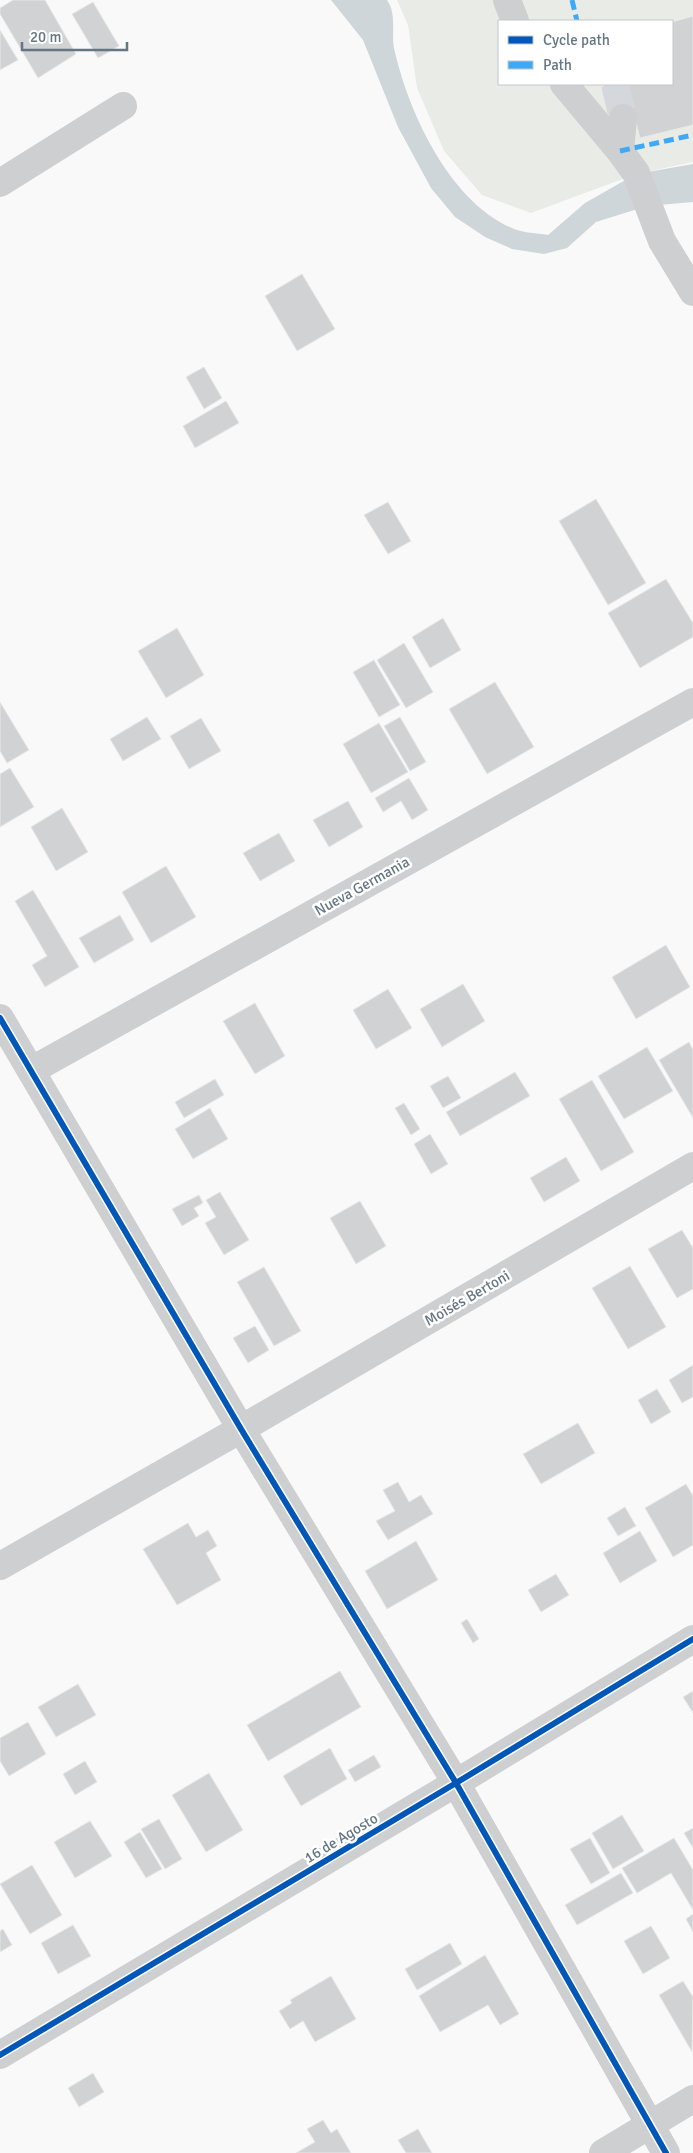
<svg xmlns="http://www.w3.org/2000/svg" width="693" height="2153" viewBox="0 0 693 2153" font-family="Signika,sans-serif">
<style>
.green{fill:#e8ebe6}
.water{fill:#ced6d9}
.building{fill:#d0d2d3;stroke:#e8e8e8}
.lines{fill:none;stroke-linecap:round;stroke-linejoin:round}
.minor-tunnel{stroke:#d4d8dc;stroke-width:28;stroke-dasharray:28 14;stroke-linecap:butt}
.minor{stroke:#cecfd0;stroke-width:28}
.quiet{stroke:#3fa9f5;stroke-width:5;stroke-dasharray:10 5;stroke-linecap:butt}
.cycleway-casing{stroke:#fff;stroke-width:9}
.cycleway{stroke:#0057b8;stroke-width:6}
.labels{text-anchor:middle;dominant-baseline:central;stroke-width:5;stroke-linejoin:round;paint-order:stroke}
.street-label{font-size:15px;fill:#657683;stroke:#fff}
</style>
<rect width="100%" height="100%" fill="#f9f9f9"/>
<path class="green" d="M397 0H693V16L672 22 499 21V84H603L612 120 634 115 640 138 693 125V162L636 174 531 213 482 195 444 151 417 88 408 25Z"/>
<path class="water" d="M331 0H387C397 14 391 32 394 48 408 112 450 203 514 229 524 233 537 233 548 235L585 203 636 174 693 164V202L647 206 596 222 567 248 544 254 512 249 485 237 455 217 431 188 398 127 363 40Z"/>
<path class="building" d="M13 0H45L76 54 38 78 0 14V8Z
M93 2 119 46 98 58 72 14Z
M693 16V125L640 138 634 115 612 121 603 84H672V22Z
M0 30 18 60 0 70Z
M302 274 335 329 297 351 265 296Z
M204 367 222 398 204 409 186 377Z
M226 401 239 423 195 448 183 426Z
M596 499 646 583 608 605 559 521Z
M388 502 411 541 388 554 364 515Z
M666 579 693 623V637L640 668 608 613Z
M443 618 461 650 430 668 412 637Z
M177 628 204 675 166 698 138 651Z
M404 643 433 692 406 708 377 660Z
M374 660 400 705 379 717 353 672Z
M495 682 534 747 487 774 449 709Z
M0 702 29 750 7 763 0 751Z
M147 717 161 739 123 761 110 739Z
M400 717 426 762 410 771 384 726Z
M201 718 221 751 189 769 170 736Z
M379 723 408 772 371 793 343 744Z
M10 768 34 807 0 827V774Z
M409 778 428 810 412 820 401 801 383 812 375 798Z
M348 801 363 827 329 847 313 820Z
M62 808 88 852 56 871 31 827Z
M279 833 295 861 260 881 243 853Z
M166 866 196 917 151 943 122 892Z
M33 890 79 967 45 987 32 965 47 956 15 901Z
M120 915 134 940 94 963 79 938Z
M666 945 690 987 636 1019 612 977Z
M463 984 485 1021 442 1047 420 1009Z
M388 989 412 1028 376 1049 353 1010Z
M255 1003 285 1056 255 1074 223 1021Z
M689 1042 693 1050V1118L659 1060Z
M647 1047 673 1091 624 1119 598 1076Z
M515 1072 530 1096 460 1136 446 1112Z
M448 1076 461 1098 443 1108 430 1086Z
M215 1079 224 1095 184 1118 175 1102Z
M592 1080 634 1152 601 1171 559 1099Z
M404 1103 420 1129 411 1135 395 1108Z
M210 1108 228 1139 193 1159 175 1129Z
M430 1134 448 1164 431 1174 414 1144Z
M566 1157 580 1181 544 1202 530 1178Z
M220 1192 249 1240 224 1255 205 1223 216 1217 206 1200Z
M199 1195 203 1203 194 1208 199 1216 182 1226 172 1209Z
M360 1201 386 1246 356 1264 330 1218Z
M682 1230 693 1248V1289L677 1298 648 1249Z
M630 1266 666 1327 628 1349 592 1288Z
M264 1267 301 1331 274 1346 237 1282Z
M255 1326 269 1350 248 1363 233 1338Z
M693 1365V1397L682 1403 669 1380Z
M657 1389 671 1412 651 1424 638 1400Z
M578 1423 595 1453 541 1484 523 1454Z
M398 1482 409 1502 421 1495 433 1514 388 1540 376 1521 395 1511 383 1490Z
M686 1484 693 1496V1545L673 1557 645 1508Z
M625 1507 636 1526 618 1536 607 1518Z
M188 1523 196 1537 208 1530 217 1546 206 1553 221 1580 177 1605 143 1549Z
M640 1531 657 1561 620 1583 603 1553Z
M416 1541 438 1580 387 1609 365 1571Z
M556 1574 569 1595 541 1612 528 1590Z
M467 1619 479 1639 473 1643 461 1623Z
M340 1671 361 1707 268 1761 247 1725Z
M78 1684 96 1715 56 1737 38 1707Z
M693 1691V1713L683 1697Z
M28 1722 46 1754 9 1776 0 1761V1738Z
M330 1748 347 1779 301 1806 283 1776Z
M374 1755 381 1767 355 1782 348 1770Z
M85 1761 97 1782 75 1795 63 1774Z
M209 1773 243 1830 206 1852 172 1795Z
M622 1815 644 1851 613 1869 592 1833Z
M159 1819 182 1859 165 1869 141 1829Z
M90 1821 112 1856 75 1878 54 1842Z
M693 1828V1848L684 1833Z
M140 1832 162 1869 146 1878 124 1842Z
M590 1838 610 1873 591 1884 570 1849Z
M674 1838 693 1870V1910L671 1873 637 1893 622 1868Z
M32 1865 62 1915 30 1934 0 1884Z
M621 1873 633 1893 577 1925 565 1905Z
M693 1914V1932L686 1919Z
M73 1925 91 1956 58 1974 41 1943Z
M651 1926 670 1958 643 1974 624 1941Z
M3 1929 12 1945 0 1952V1931Z
M450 1943 462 1964 417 1990 405 1969Z
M485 1955 519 2014 500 2025 488 2005 440 2032 419 1996Z
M331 1976 356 2019 315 2042 303 2021 290 2029 279 2011 292 2003 290 2000Z
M683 1981 693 1997 692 2052 659 1995Z
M93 2073 104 2092 79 2107 68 2088Z
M323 2120 331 2133 337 2129 351 2153H296L315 2142 307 2129Z
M418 2129 432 2153H406L398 2140Z"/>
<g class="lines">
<path class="minor-tunnel" d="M615 84 623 118"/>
<path class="minor" d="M507 0 515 21
M564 84 620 151 636 173 662 241 693 292
M620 151 623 118
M0 183 123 106
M0 1018 241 1429 456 1783 666 2153
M32 1070 693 702
M0 1566 241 1429 693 1166
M0 2055 456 1783 693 1639
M603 2153 693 2099"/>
<path class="quiet" d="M572 0 577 21
M620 151 693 135"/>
<defs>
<path id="cycleway" d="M0 1018 241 1429 456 1783 666 2153
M0 2055 456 1783 693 1639"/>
</defs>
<use href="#cycleway" class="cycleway-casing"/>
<use href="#cycleway" class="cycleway"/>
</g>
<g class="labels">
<g class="street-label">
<text transform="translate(362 886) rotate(-29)">Nueva Germania</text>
<text transform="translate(467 1298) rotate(-30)">Moisés Bertoni</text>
<text transform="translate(341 1838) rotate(-31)">16 de Agosto</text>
</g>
</g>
<rect x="498" y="20" width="175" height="65" fill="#ffffff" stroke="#c1c8cd"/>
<rect x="508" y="36" width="25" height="8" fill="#0057b8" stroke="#c1c8cd"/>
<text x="543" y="45" font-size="15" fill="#657683">Cycle path</text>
<rect x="508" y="61" width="25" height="8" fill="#3fa9f5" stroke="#c1c8cd"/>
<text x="543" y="70" font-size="15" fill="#657683">Path</text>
<path d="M22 42v8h105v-8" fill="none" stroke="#657683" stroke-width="2.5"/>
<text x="30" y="42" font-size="15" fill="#657683" stroke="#ffffff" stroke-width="4" paint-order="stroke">20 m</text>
</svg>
